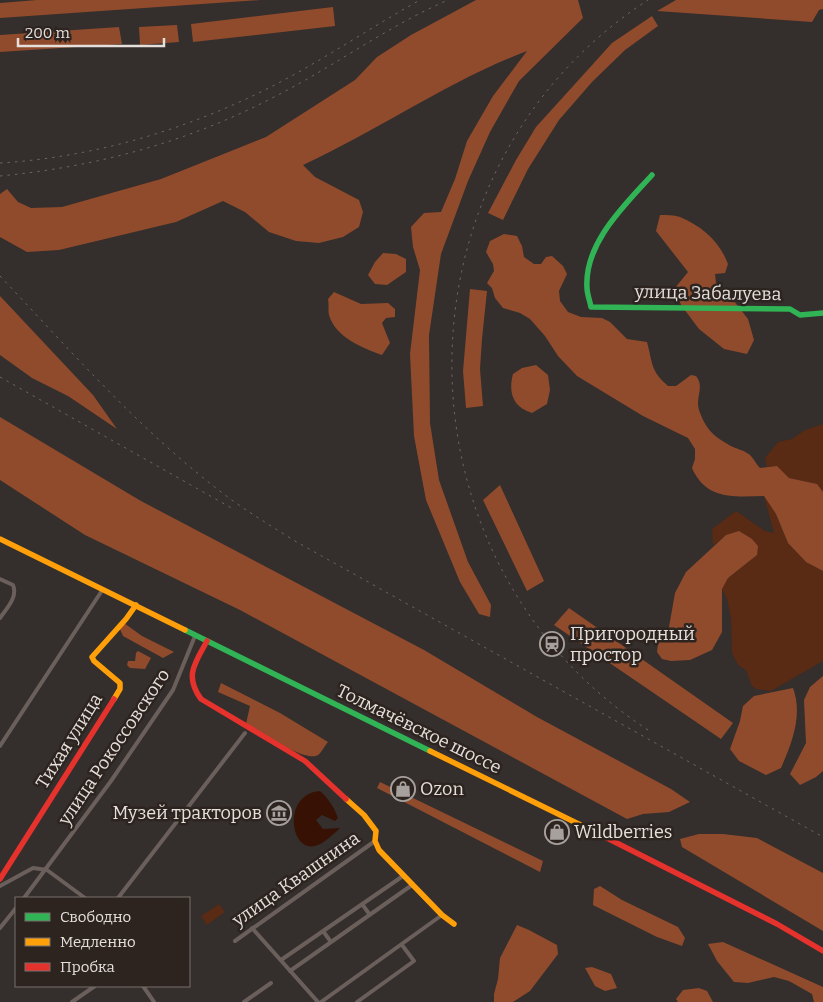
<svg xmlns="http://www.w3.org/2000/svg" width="823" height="1002" viewBox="0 0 823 1002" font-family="Bitter,serif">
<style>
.green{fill:#592a14}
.forest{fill:#904b2c}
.water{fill:#371204}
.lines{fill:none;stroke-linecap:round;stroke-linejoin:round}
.street{stroke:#6a5f5a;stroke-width:4}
.fast{stroke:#30b455;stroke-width:5.5}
.slow{stroke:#ff9f0a;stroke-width:5.5}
.jam{stroke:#e5322d;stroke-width:5.5}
.rail{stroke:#6d6563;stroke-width:1;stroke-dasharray:2.5 5;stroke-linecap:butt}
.labels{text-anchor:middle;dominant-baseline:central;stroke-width:5;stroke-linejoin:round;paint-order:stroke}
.street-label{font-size:18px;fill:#e5dfdc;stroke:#2d2420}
.poi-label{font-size:18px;fill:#e5dfdc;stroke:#2d2420;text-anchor:start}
</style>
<rect width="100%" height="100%" fill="#342e2c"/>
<path class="green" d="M823 424V492L817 484 789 478 772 466 767 468 765 458 778 442 792 439 805 430Z
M764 496 776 514 788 543 806 562 823 571V661L771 691 756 689 752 686 746 670 738 665 732 653 731 619 727 599 722 589 728 578 757 555 726 535 713 546 712 529 736 511 765 531 774 533Z
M219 904 225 912 207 925 201 916Z"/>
<path class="forest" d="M37 0H261L0 18V3Z
M476 0H578L583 18 519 81 490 132 468 181 441 254 429 335 430 423 439 480 468 562 491 605 490 617 479 614 460 582 426 500 414 436 410 354 420 270 413 247 411 227 424 213 441 212 455 179 467 141 493 96 527 51C448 81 379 130 303 165L315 177 359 200 363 212 359 227 343 237 319 243 296 241 269 232 245 212 223 201 176 222 59 250 27 252 0 237V194L7 189 18 202 31 208 62 207 161 179 266 137 355 80 377 57 411 35Z
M676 0H823V9L819 10 812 22 657 11Z
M333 7 335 26 193 42 191 24Z
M652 16 658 26 625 50 592 82 559 120 528 169 503 220 488 213 516 160 536 127 612 43Z
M177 25 179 42 140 45 139 27Z
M119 27 122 44 0 52V35Z
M660 215C666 215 674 215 680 217 702 226 720 242 728 264L725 273 715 274 716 283 730 296 748 319 754 340 747 354 724 349 699 329 681 305 675 288 688 272 656 231Z
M504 234 517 236 522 246 524 257 534 264H541L546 257 552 256 563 266 567 274 559 291 560 301 568 312 581 317 602 318 610 322 627 339 647 342C653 364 650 370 668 386H676L691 375 696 376C705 387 695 397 699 410 706 430 714 437 733 447 737 449 743 450 747 453 753 456 755 463 760 468L777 466 789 478 817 484 823 492V571L806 562 788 543 776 514 764 496C734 497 706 500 692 468L695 459V449L688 438 643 416 577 376 558 356 545 336 530 319 520 313 503 308 495 298 492 288 487 283 494 271 493 264 486 252 490 241Z
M383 253 396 254 406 259V272L387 285 375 284 368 275 375 262Z
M470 289 487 291 482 339 480 369 483 406 466 408 463 371Z
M334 292 361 304 388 303 395 309V317L386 318 382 323 390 343 382 355C363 348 336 338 329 315 328 311 329 304 328 299Z
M0 296 93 395 117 429 68 396 32 378 0 355Z
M536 365 548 375 550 390 547 404 532 413C513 407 508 393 513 374L522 368Z
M0 417 141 501 424 650 537 717 671 789 690 802 669 812 643 814 627 819 240 610 85 535 0 480Z
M500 485 544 581 527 591 483 500Z
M739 531 752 539 758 546 757 555 728 578 722 589V632L712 650 690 660 671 661 662 659 657 652 658 644 669 627 675 593 686 572 726 535Z
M569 608 733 723 721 739 554 625Z
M124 623 142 636 174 652 163 658 123 636 119 627Z
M138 651 151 658 145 669 130 668 127 665 128 661H135L136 653Z
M823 676V771L816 777 800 785 790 774 806 743 804 700 810 687Z
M221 683 280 713 328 742C325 745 322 752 318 755 306 763 259 731 246 724L250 706 218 692Z
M793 688C803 715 792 743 781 768L766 775 739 761 730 749 740 721 743 706 754 696Z
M380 782 543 861 540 872 377 788Z
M699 834H723L757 838 823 873V931L682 847 680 839Z
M600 886 622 900 678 927 685 938 682 946 657 937 593 905 594 889Z
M517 925 529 930 557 945 558 954 530 991 513 1002H494V994L498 979 500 958Z
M723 942 823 987V1002H814L812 994 789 981 774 977 748 983 734 982 717 961 708 944Z
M592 967 611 974 617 988 605 991 595 986 585 968Z
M699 988 707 991 713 1002H678L676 999 683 990Z"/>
<path class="water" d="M320 791C329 799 334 807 338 818L335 821 322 815 316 820 323 829 340 828C334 834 323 844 315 846 290 852 282 794 320 791Z"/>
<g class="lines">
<path class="street" d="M0 579 13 585C18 597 7 608 0 618
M0 746 103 589
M0 886 33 868 47 870 85 898
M24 898 111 781 173 690 195 636
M118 898 245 733
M362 904 370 915
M0 928 16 908
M252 928 318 1002
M323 931 331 942
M235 941 375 841
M281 960 403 876
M290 971 412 885
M143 986 154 1002
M72 1002 95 986
M244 1002 271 983
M321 1002 442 915
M357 1002 414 961 402 945"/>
<path class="fast" d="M652 175C625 205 584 243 587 288 587 294 590 301 591 307L790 309 800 315 823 313
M185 630 430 751"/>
<path class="slow" d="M0 539 185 630
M114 699 120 689V683L94 661 92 657 126 619 136 605
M430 751 601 835
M346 799 364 815 376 831 375 841 379 850 442 915 454 924"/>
<path class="jam" d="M207 641C195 663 184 676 201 699L305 761 346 799
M601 835 777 924 823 951
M0 879 114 699"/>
<path class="rail" d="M0 163C99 157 199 126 286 79 332 54 375 25 420 0
M0 176C95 167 188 142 272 98 332 68 386 27 448 0
M0 276C69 349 136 426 216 488 241 508 268 524 295 541L823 837
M0 377 235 510
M648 730C387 560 386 170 648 0"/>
</g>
<defs>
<symbol id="station-ring" viewBox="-11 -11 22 22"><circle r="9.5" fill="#2d2420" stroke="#a7a19e" stroke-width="1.5"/><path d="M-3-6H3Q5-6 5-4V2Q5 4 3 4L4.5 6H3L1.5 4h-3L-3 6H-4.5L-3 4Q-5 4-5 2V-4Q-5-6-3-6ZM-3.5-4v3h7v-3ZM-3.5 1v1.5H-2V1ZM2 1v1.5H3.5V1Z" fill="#a7a19e"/></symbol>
<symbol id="shop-ring" viewBox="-11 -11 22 22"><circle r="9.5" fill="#2d2420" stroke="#a7a19e" stroke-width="1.5"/><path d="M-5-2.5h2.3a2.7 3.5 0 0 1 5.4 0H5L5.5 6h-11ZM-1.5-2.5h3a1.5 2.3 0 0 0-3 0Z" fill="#a7a19e"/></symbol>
<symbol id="museum-ring" viewBox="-11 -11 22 22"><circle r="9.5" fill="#2d2420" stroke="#a7a19e" stroke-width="1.5"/><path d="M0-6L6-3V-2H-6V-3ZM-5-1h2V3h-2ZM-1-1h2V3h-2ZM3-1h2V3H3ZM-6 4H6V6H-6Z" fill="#a7a19e"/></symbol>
</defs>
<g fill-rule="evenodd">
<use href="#station-ring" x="538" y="630" width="28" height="28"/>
<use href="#shop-ring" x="389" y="775" width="28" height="28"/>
<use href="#museum-ring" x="265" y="799" width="28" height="28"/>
<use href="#shop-ring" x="543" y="818" width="28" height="28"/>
</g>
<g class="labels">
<g class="street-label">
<text transform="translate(708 293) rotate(1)">улица Забалуева</text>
<text transform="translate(419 729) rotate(26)">Толмачёвское шоссе</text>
<text transform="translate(69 741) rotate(-58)">Тихая улица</text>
<text transform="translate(114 747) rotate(-56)">улица Рокоссовского</text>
<text transform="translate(296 879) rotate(-35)">улица Квашнина</text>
</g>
<g class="poi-label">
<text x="570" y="634">Пригородный<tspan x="570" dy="21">простор</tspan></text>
<text x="420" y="789">Ozon</text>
<text x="262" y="813" text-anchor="end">Музей тракторов</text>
<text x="574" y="832">Wildberries</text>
</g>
</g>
<rect x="15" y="897" width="175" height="90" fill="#2d2420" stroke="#776f6b"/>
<rect x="25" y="913" width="25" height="8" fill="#30b455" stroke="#776f6b"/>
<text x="60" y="922" font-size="15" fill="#e5dfdc">Свободно</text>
<rect x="25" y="938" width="25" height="8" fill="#ff9f0a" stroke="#776f6b"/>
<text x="60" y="947" font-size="15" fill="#e5dfdc">Медленно</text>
<rect x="25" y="963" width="25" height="8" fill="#e5322d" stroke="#776f6b"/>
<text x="60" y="972" font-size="15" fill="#e5dfdc">Пробка</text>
<path d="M18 38v8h146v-8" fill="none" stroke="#e5dfdc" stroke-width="2.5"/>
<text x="25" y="38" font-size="15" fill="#e5dfdc" stroke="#2d2420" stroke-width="4" paint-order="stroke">200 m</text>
</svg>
